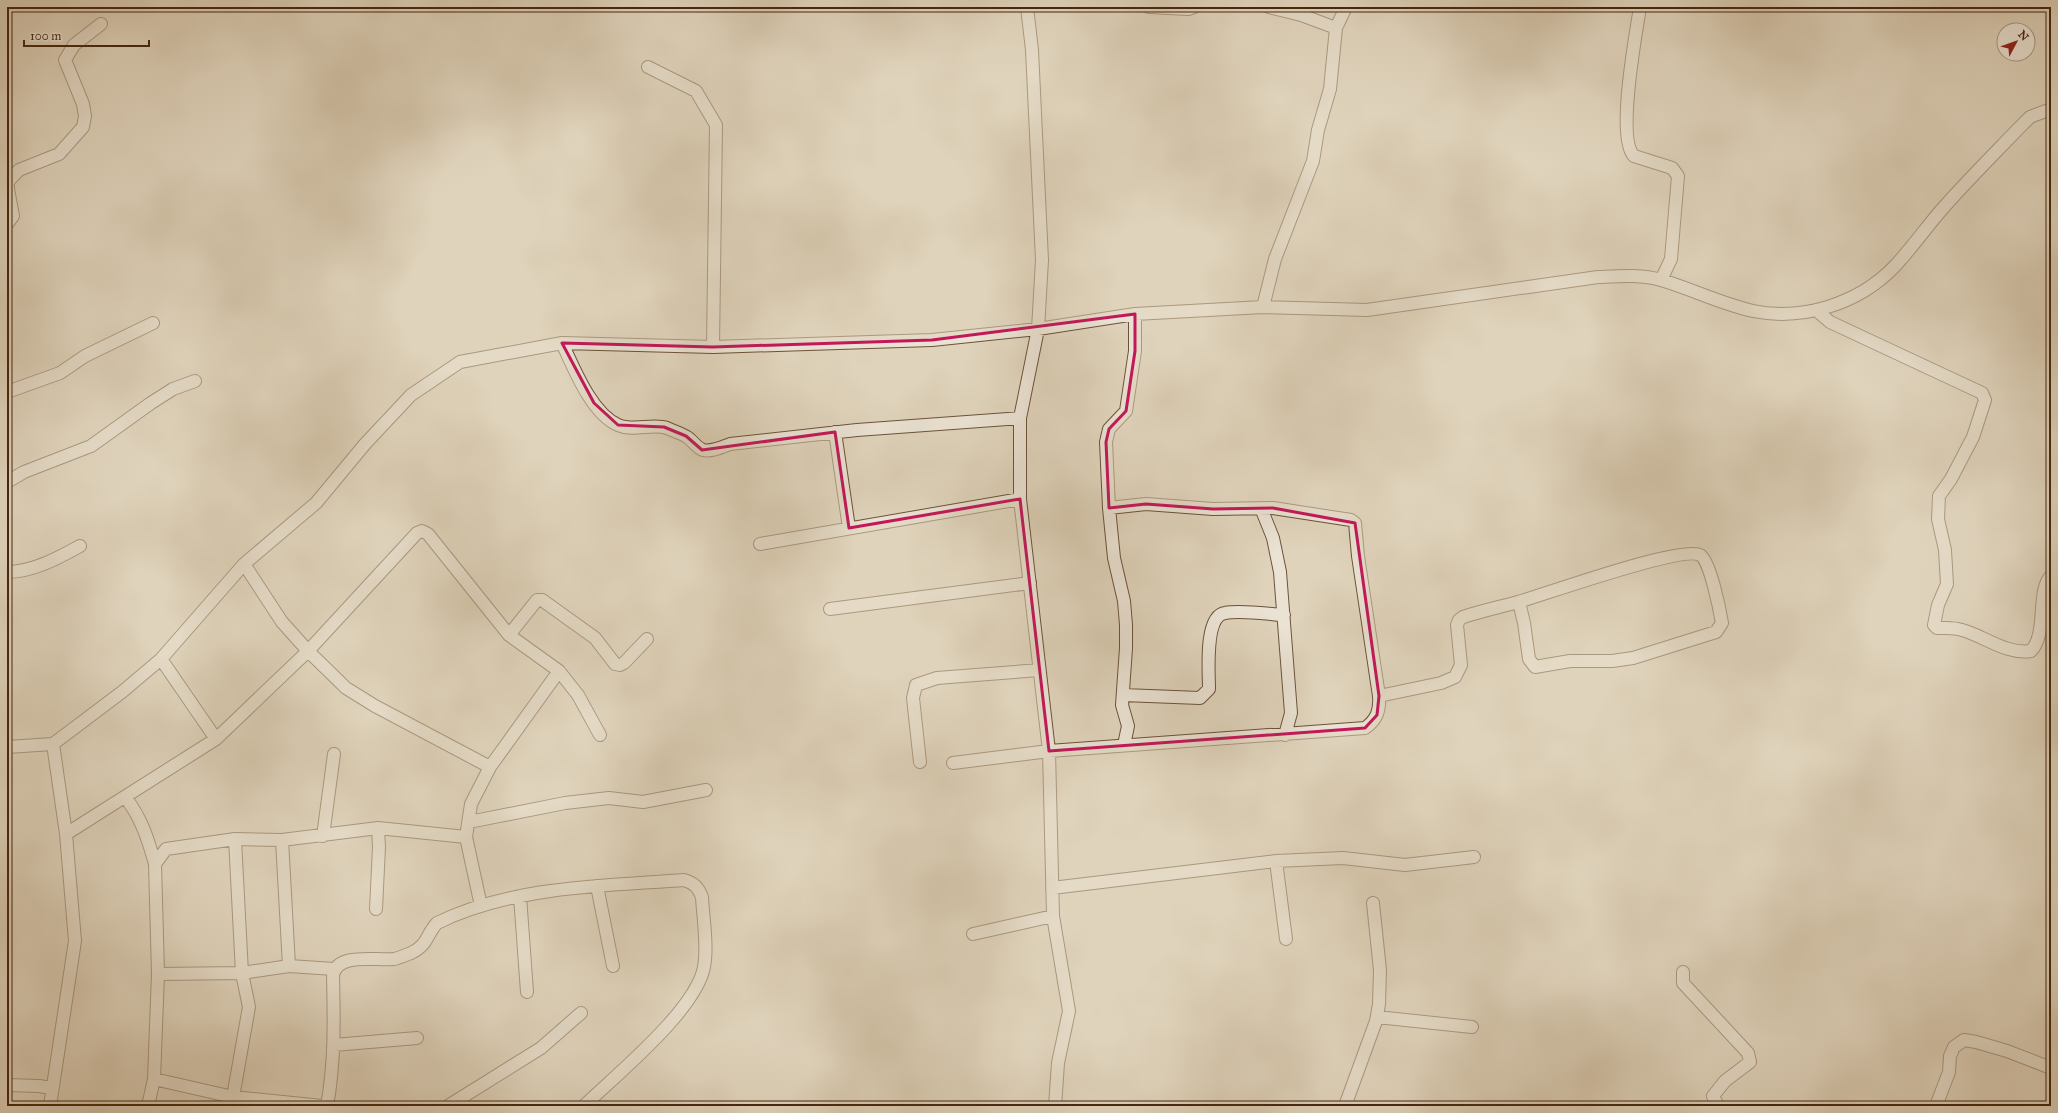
<svg xmlns="http://www.w3.org/2000/svg" width="2058" height="1113" viewBox="0 0 2058 1113" font-family="'IM FELL Great Primer',serif">
<style>
.lines{fill:none;stroke-linecap:round;stroke-linejoin:round}
.minor-casing{stroke:#6c523a;stroke-width:14}
.minor{stroke:#eae2d3;stroke-width:12}
.marked{fill:none;stroke:#c2185b;stroke-width:3;stroke-linejoin:round}
</style>
<rect width="100%" height="100%" fill="#dfd3bb"/>
<filter id="stains"><feTurbulence type="fractalNoise" baseFrequency=".005" numOctaves="4"/><feColorMatrix values="0 0 0 0 .2 0 0 0 0 .09 0 0 0 0 .02 0 0 0 .5 -.17"/></filter>
<radialGradient id="worn" r=".72"><stop offset=".6" stop-color="#630" stop-opacity="0"/><stop offset="1" stop-color="#630" stop-opacity=".3"/></radialGradient>
<g class="lines">
<defs>
<path id="minor" d="M1027 7 1032 50 1042 260 1038 329 1020 418V499L1049 751 1053 916 1069 1011 1058 1063 1055 1106
M1149 7 1188 9 1194 7
M1269 7 1301 15 1336 28
M1640 7C1636 34 1616 138 1634 156L1672 168 1678 176 1671 259 1661 280
M648 67 696 91 716 125 713 347
M7 224 13 216 8 189V182L12 177 19 170 59 154 83 127 85 116 83 104 65 60 74 45 101 24
M1263 307 1275 259 1313 161 1318 130 1330 89 1336 28 1346 7
M1816 310 1830 322 1982 393 1985 400 1973 437 1951 479 1939 496 1938 519 1945 550 1947 584 1938 605 1934 625 1937 628C1946 628 1954 627 1962 630 1984 636 2007 655 2031 651 2048 633 2036 591 2051 576
M562 343C574 368 591 413 618 425 634 432 652 423 667 428 673 431 681 433 687 437 692 440 697 448 703 450 712 452 722 447 730 444L857 430 1020 418
M7 392 60 373 85 356 153 323
M835 432 849 528
M7 482 24 472 91 446 151 403 173 389 195 381
M1261 508 1273 538 1280 572 1291 713 1285 735
M760 544 1020 499
M244 564 282 622 308 651 346 688 375 706 490 767
M7 572C33 572 58 558 80 546
M830 609 1030 583
M509 635 537 600H542L595 638 615 664 620 665 624 663 647 639
M161 659 216 739
M1123 695 1200 698 1209 689C1209 672 1204 616 1225 613 1241 610 1267 614 1284 615
M1379 696 1441 683 1455 677 1461 665 1457 625 1459 620 1463 617C1481 611 1500 607 1518 602 1546 594 1682 545 1700 555 1710 560 1720 611 1722 623L1716 632 1633 658 1612 661H1570L1535 667 1529 659 1524 623 1519 602
M1124 745 1128 726 1122 705 1126 648V625L1124 601 1114 558 1109 508 1106 442 1109 429 1126 411 1135 351V314
M7 747 53 744 122 692 161 659 244 564 316 503 365 444 411 395 460 362 562 343 713 347 932 340 1038 329 1135 314 1263 307 1367 310 1598 277C1619 276 1641 274 1661 280 1692 289 1721 304 1753 311 1803 321 1858 304 1894 267 1912 248 1927 226 1944 207 1968 180 1994 154 2019 128L2030 117 2051 109
M920 762 913 698 916 685 937 678 1039 670
M953 763 1049 751 1365 728C1377 720 1380 710 1379 696L1358 556 1355 523 1351 520 1273 508 1213 509 1146 504 1109 508
M125 797C141 817 148 839 155 864
M469 822 565 803 609 798 643 802 706 790
M66 834 216 739 308 651 417 533 422 531 428 534 509 635 559 671 578 695 600 735
M323 836 334 754
M282 840 289 966
M1276 861 1286 939
M597 886 613 966
M1052 888 1276 861 1343 858 1405 865 1474 857
M520 896 527 992
M481 906 466 837 471 804 490 767 559 671
M376 909 379 847 378 828
M973 934 1053 916
M1683 972V983L1748 1053 1750 1062 1725 1081 1713 1096 1718 1106
M158 974 242 973 289 966 334 969
M1377 1017 1472 1027
M334 1045 417 1038
M154 1079 233 1097 322 1106
M7 1085 39 1086 51 1088
M233 1097 249 1007 242 973 235 839
M50 1106 75 941 66 834 53 744
M148 1106 154 1079 158 974 155 864 166 849 235 839 282 840 378 828 466 837
M327 1106C335 1062 334 1020 333 975 338 952 375 961 394 959 399 958 406 955 411 953 428 945 426 935 437 923 513 886 602 886 684 880 694 883 698 887 702 897 703 918 708 946 704 967 696 1010 617 1074 584 1106
M448 1106 541 1048 581 1013
M1345 1106 1376 1021 1379 1004 1380 970 1373 903
M1936 1106 1949 1072 1950 1056 1954 1047 1964 1040 1976 1042 2007 1051 2051 1068"/>
</defs>
<use href="#minor" class="minor-casing"/>
<use href="#minor" class="minor"/>
</g>
<path d="M0 0H2058V1113H0ZM1135 314V351L1126 411 1109 429 1106 442 1109 508 1146 504 1213 509 1273 508 1355 523 1379 696 1377 715 1365 728 1049 751 1020 499 849 528 835 432 702 450 686 436 664 427 618 425 594 403 562 343 713 347 932 340Z" fill="#dfd3bb" fill-opacity=".55" fill-rule="evenodd"/>
<path class="marked" d="M1135 314V351L1126 411 1109 429 1106 442 1109 508 1146 504 1213 509 1273 508 1355 523 1379 696 1377 715 1365 728 1049 751 1020 499 849 528 835 432 702 450 686 436 664 427 618 425 594 403 562 343 713 347 932 340Z"/>
<rect width="2058" height="1113" fill="none" stroke="#dfd3bb" stroke-width="24"/>
<rect x="8" y="8" width="2042" height="1097" fill="none" stroke="#45270f" stroke-width="2"/>
<rect x="12" y="12" width="2034" height="1089" fill="none" stroke="#45270f"/>
<g transform="translate(2016 42) rotate(49)"><circle r="19" fill="#eae2d3" stroke="#a89785"/>
<path d="M0-3L7 15L0 10L-7 15Z" fill="#8f2418"/>
<text y="-6" font-size="11" font-weight="bold" text-anchor="middle" fill="#45270f">N</text>
</g>
<path d="M24 40v6h125v-6" fill="none" stroke="#45270f" stroke-width="2"/>
<text x="30" y="40" font-size="12" fill="#45270f" stroke="#eae2d3" stroke-width="3" paint-order="stroke">100 m</text>
<rect width="100%" height="100%" filter="url(#stains)"/>
<rect width="100%" height="100%" fill="url(#worn)"/>
</svg>
